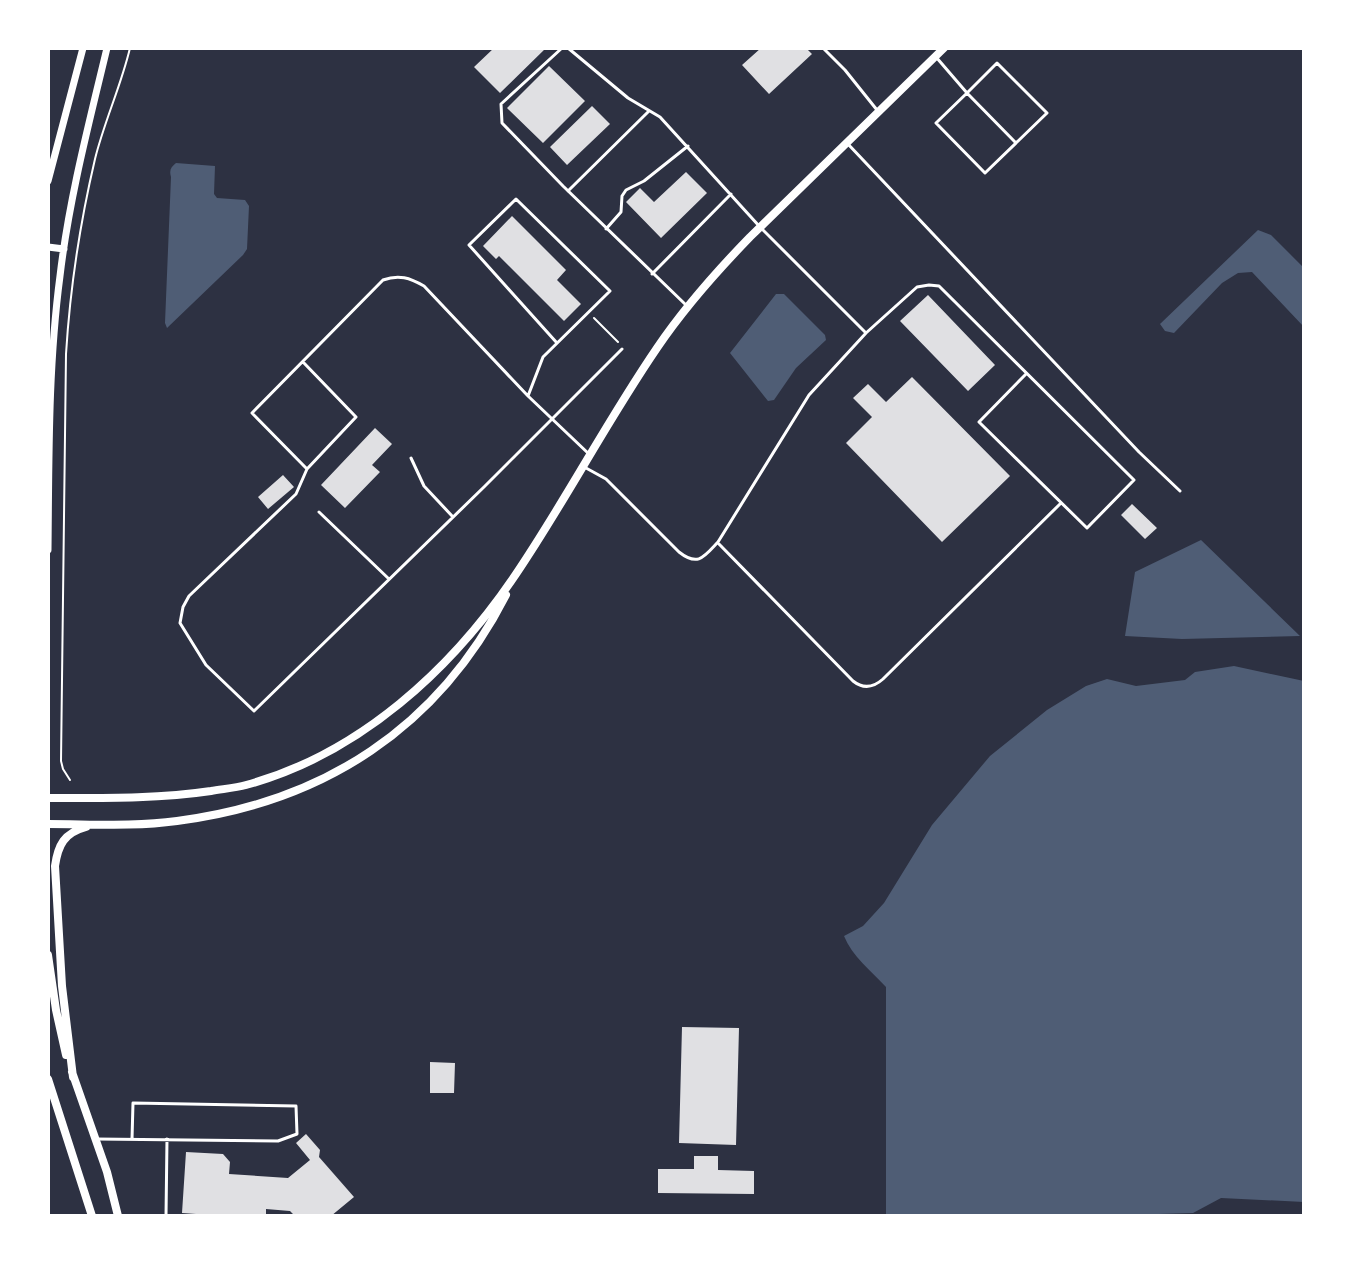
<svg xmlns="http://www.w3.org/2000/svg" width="1352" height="1264" viewBox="0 0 1352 1264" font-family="Cabin,sans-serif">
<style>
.water{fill:#4f5d75}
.building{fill:#e0e0e3}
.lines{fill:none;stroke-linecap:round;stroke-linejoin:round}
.path{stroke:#fff;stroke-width:2}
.service{stroke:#fff;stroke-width:3}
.tertiary{stroke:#fff;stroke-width:7}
.secondary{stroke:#fff;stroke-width:8}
</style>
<rect width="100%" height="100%" fill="#2d3142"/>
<path class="water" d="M176 163 215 166 214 194 217 198 245 200 249 206 247 249 243 255 167 328 165 323 171 177C169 170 171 167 176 163Z
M1258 230 1271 235 1304 268V327L1252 272 1238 273 1222 283 1174 333 1165 331 1160 324Z
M776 294H784L825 335 826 340 796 368 774 400 768 401 730 353Z
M1201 540 1300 636 1182 639 1125 636 1135 572Z
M1234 666 1304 681V1202L1221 1198 1193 1213 1159 1214 1152 1216H886V987C871 971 852 956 844 936L863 926 884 903 932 825 990 756 1047 710 1086 686 1107 679 1136 686 1185 680 1195 672Z"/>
<path class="building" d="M494 48H546L500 93 474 67Z
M761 48H806L812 54 769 94 742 65Z
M549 66 585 101 543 143 507 108Z
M592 106 610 124 567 165 550 147Z
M686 172 707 193 661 238 626 202 640 188 654 202Z
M512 216 566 270 557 280 581 304 564 321 499 256 496 259 483 246Z
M928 295 995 365 968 391 900 321Z
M912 377 1010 476 942 542 846 443 872 417 853 398 868 384 886 402Z
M375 428 392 444 372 465 380 472 345 508 321 485Z
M283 475 294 487 268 509 258 497Z
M1132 504 1157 528 1145 539 1121 515Z
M682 1027 739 1028 736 1145 679 1143Z
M430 1062 455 1063 454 1093H430Z
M306 1134 320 1150 319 1157 354 1197 331 1216H295L290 1211 266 1209V1216H224L182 1213 186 1152 223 1154 230 1162 229 1174 288 1178 310 1160 296 1143Z
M694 1156H718V1170L754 1171V1194L658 1193V1169H694Z"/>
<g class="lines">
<path class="path" d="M594 318 618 342
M70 780 63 769 61 761 66 354C70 289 80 223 95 159 104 122 121 86 130 48"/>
<path class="service" d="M562 48 501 104 502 123 563 186 686 305
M568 48 628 98 660 117 760 227 865 332
M823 48 845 70 877 110
M936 57 967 93 936 123 985 173 1047 113 997 63 967 93 1016 143
M847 143 1139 452 1180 491
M568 191 649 111
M606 229 621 212 622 196 626 190 644 181 688 146
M652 274 731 194
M557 343 469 245 516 199 610 291 543 357 528 396 590 455
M303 362 356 417 307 469 252 413 383 280C399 274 410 278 424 286L528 396
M411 458 424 486 453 517
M586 468 606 479 679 552C698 567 704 557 718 542L809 395 866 333 917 287 929 285 939 286 1134 480 1087 528 979 422 1026 374
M307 469 296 494 189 596 183 607 180 623 206 665 254 711 485 486 622 349
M319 512 389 579
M719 544 853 681C863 689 873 688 883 679L1061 503
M96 1139 278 1141 297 1134 296 1106 133 1103 132 1139
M166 1216 167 1139"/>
<path class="tertiary" d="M48 181 83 48
M48 247 64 249
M48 550C49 459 48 367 60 276 69 199 89 123 107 48"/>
<path class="secondary" d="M48 798C102 798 157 799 211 791 222 789 235 788 246 785 360 754 452 669 516 574 566 500 607 421 657 348 684 308 716 272 750 237L944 48
M48 824C91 824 134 827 177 821 324 802 438 728 506 595
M48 955 56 1010 66 1055
M72 1072 107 1172 118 1216
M73 1077 62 986 55 866C58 845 64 833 86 827
M48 1079 92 1216"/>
</g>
<rect width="1352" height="1264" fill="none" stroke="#ffffff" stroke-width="100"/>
</svg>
